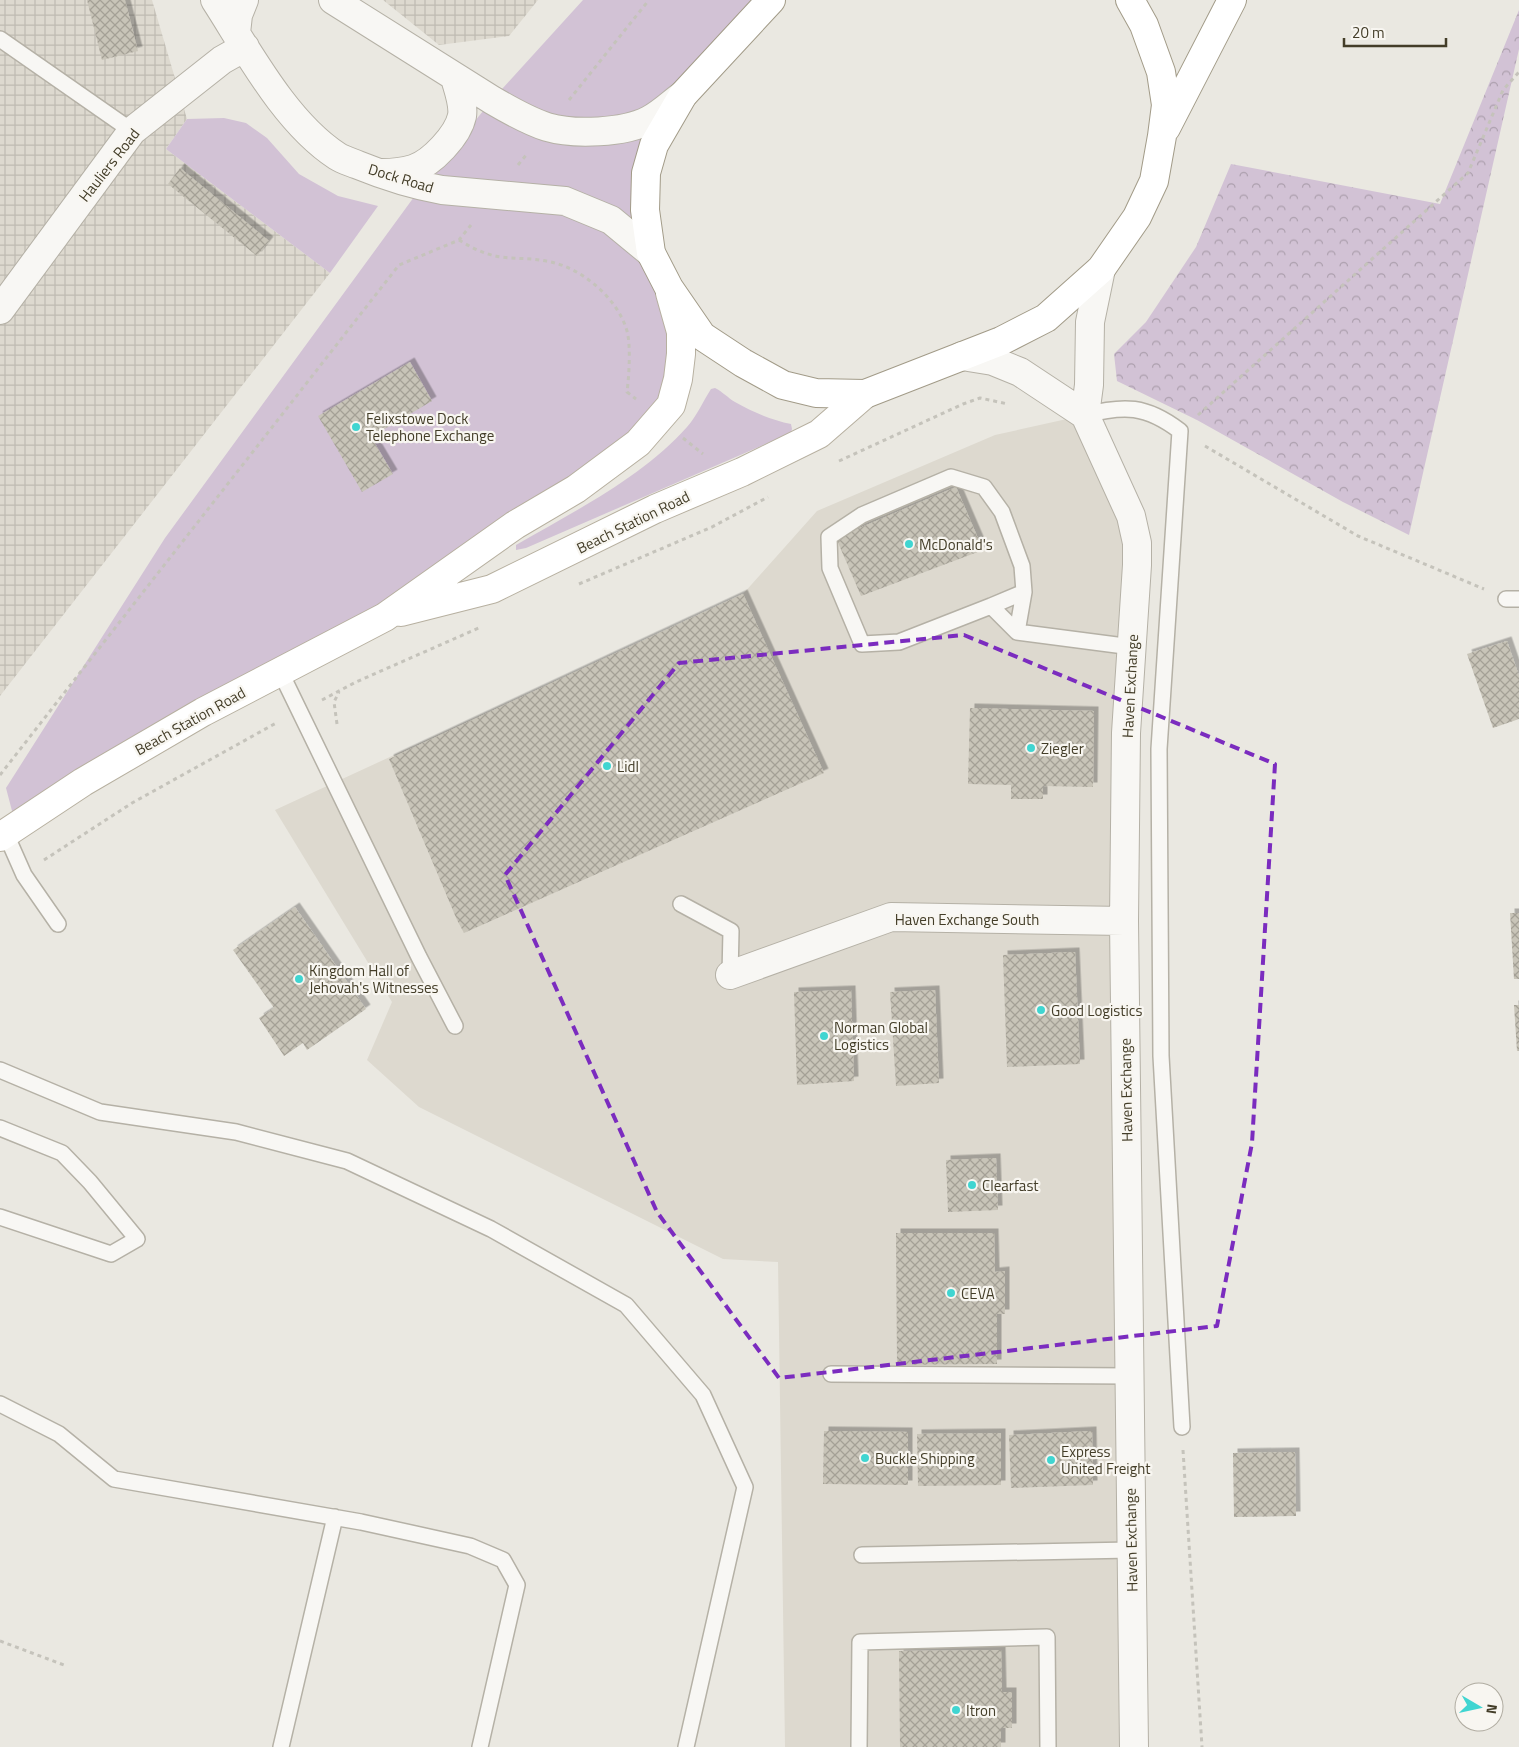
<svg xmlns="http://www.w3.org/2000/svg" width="1519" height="1747" viewBox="0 0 1519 1747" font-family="'Titillium Web',sans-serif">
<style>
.built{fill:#ddd9cf}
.industrial{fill:url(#industrial-grid)}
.green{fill:#d2c2d5}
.forest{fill:url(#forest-crowns)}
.building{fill:url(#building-cross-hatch);filter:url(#shadow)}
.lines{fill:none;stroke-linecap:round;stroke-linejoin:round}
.lane-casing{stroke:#b5b1a6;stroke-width:18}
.street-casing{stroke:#b5b1a6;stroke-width:30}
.primary-casing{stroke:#b7b0a0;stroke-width:30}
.highway-casing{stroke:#a29b88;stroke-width:30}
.path{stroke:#c5c3bb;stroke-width:3;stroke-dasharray:4 4;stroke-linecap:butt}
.lane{stroke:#f8f7f4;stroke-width:15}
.street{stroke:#f8f7f4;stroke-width:28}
.primary{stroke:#fff;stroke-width:28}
.highway{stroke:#fff;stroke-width:28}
.marked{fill:none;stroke:#7b2cbf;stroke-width:4;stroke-dasharray:10 6;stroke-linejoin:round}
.poi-dot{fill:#40d5d1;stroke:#f8f6f1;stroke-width:2}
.labels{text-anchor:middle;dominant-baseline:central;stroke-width:4.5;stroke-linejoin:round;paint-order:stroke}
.street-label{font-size:15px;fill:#433d28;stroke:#f8f6f1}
.poi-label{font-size:15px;fill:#433d28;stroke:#f8f6f1;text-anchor:start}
</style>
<defs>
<pattern id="industrial-grid" width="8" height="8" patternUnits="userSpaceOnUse" patternTransform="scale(1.25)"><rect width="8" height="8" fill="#ddd9cf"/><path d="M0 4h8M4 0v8" fill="none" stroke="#bfbbb2"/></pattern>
<pattern id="forest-crowns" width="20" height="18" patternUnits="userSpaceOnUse" patternTransform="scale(1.25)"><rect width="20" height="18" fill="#d2c2d5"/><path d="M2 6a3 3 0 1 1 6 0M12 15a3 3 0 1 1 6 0" fill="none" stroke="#ac9fad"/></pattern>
<pattern id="building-cross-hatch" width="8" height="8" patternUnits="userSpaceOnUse" patternTransform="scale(1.25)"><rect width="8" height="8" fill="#c8c4b8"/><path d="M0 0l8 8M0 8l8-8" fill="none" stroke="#a4a096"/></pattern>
<filter id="shadow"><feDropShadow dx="4.5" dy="-4.5" stdDeviation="0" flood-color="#0004"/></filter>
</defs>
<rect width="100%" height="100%" fill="#eae8e1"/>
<path class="built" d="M1085 415 1131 516 1134 1747H785L778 1262 723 1259 419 1107 367 1060 392 1002 275 810 743 594 817 511 995 435Z"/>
<path class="industrial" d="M0 0H152L187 119 166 149 330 273 0 696Z
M383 0H538L509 36 439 45Z"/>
<path class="green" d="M583 0H771L683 95 646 173 669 288 671 405 576 489 16 826 6 788 165 538 422 186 492 100Z
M224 118 246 123 267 138 299 174 338 196 378 206 330 273 166 149 187 119Z
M715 388C723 392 728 398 735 402 752 412 772 420 791 424L792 429 791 433 526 548 516 550V545C573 512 643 477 687 427 697 416 703 401 711 389Z"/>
<path class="forest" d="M1519 10V49L1409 535 1343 502 1197 420 1117 381 1114 354 1146 322 1196 247 1231 164 1440 204Z"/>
<path class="building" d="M87 0H125L138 51 102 60Z
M180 168 269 241 257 256 168 184Z
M410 362 432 401 371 437 393 474 362 492 318 416Z
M956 487 983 550 861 596 836 538Z
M743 594 824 773 464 933 457 920 389 759Z
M1507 641 1519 676V719L1493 728 1467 654Z
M970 708 1094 711 1093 787 1043 786V799H1011V785L968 784Z
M295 907 366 1009 307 1050 303 1043 284 1056 259 1018 274 1008 233 950Z
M1510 913H1519V979H1514Z
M1075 952 1080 1064 1007 1067 1003 955Z
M851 990 854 1081 797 1085 794 992Z
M935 990 939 1083 896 1086 890 992Z
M1514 1005H1519V1051H1517Z
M996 1158 998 1210 948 1212 946 1160Z
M896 1233H994L995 1272 1005 1271V1314H997V1364L897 1365Z
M824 1431 908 1432V1485L823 1484Z
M1092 1431 1093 1485 1011 1488 1009 1435Z
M1001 1433V1485L918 1486 917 1434Z
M1295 1452 1296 1516 1234 1517 1233 1453Z
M1001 1650 1002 1692H1012V1728H1001V1747H900L899 1651Z"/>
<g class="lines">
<defs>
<path id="lane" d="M0 39 132 131
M1085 415C1124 405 1146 405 1180 431L1159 749 1161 1056 1182 1427
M1506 599H1519
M991 606 1024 592
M1017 632 1024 592 1022 566 1002 512 984 487 951 477 862 515 829 537 830 568 862 644 899 642 991 606 1017 632 1132 647
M280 671 419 957 455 1026
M5 832 24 875 58 924
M681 904 731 931 730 975
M0 1070 100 1112 236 1132 347 1161 491 1229 626 1305 703 1395 745 1487 686 1747
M0 1128 62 1153 90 1182 137 1239 111 1254 0 1217
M831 1374 1129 1376
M0 1404 59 1434 114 1479 361 1522 470 1546 503 1560 517 1585 480 1747
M862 1555 1131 1550
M281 1747 335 1517
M859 1747 860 1642 1047 1637 1048 1747"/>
<path id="street" d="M215 0C248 51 285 122 337 156 343 160 351 162 358 165 385 176 413 185 442 190L565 201 611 220 651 253
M333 0 492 100C509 110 528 121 547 127 574 135 624 133 649 120 661 114 672 103 683 95
M236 33 238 15 244 0
M382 173C392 173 403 172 413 169 432 163 458 135 462 116 464 104 458 89 455 78
M0 310 132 131 222 60 245 47
M962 356 993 361 1020 372 1085 415 1131 516 1137 543V565L1126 733 1124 921 1134 1747
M1085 415 1089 385 1090 322 1101 269
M730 975 891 917 1124 921"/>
<path id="primary" d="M401 612 492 589 655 509 742 472 819 434 865 394
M0 837 83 782 203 712 385 617 515 525 576 489 638 443 671 405 678 379 681 354V332L670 293"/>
<path id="highway" d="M771 0 683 95 654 145 646 173 645 210 651 253 669 288 702 336 743 363 783 385 816 393 865 394 1001 341 1046 318 1101 269 1137 217 1154 181 1162 136 1166 105 1161 72 1144 25 1130 0
M1166 128 1232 0"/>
</defs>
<use href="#lane" class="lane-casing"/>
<use href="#street" class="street-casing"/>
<use href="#primary" class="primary-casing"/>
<use href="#highway" class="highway-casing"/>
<path class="path" d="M569 100 649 0
M518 165 527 154
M459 240C472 248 486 255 501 257 518 259 534 258 551 262 583 269 618 299 627 331 631 346 629 376 627 392L636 399
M1198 415 1468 173 1503 90 1519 72
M683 438 703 454
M1205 446 1358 536 1484 589
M839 461 963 404 980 398 1008 404
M579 584 712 527 768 497
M322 700 356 682 481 627
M337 724 334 702 339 692
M0 775 399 265 459 240 471 225
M44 860 132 803 278 722
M1183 1450 1202 1747
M0 1641 64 1665"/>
<use href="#lane" class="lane"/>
<use href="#street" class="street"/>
<use href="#primary" class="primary"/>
<use href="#highway" class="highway"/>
</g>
<path class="marked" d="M964 635 1275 764 1252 1143 1217 1326 779 1378 657 1212 505 875 679 663Z"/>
<g class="poi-dot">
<circle cx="356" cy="427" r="5"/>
<circle cx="909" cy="544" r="5"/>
<circle cx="1031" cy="748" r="5"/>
<circle cx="607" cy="766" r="5"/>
<circle cx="299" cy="979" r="5"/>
<circle cx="1041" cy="1010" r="5"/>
<circle cx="824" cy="1036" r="5"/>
<circle cx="972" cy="1185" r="5"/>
<circle cx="951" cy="1293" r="5"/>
<circle cx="865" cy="1458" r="5"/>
<circle cx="1051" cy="1460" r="5"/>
<circle cx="956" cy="1710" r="5"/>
</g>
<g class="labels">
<g class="street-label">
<text transform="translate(109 165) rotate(-52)">Hauliers Road</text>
<text transform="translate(401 178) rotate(17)">Dock Road</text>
<text transform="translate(633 522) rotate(-26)">Beach Station Road</text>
<text transform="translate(1130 686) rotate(-87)">Haven Exchange</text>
<text transform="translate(190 721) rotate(-29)">Beach Station Road</text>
<text x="967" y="919">Haven Exchange South</text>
<text transform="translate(1126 1090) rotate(-91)">Haven Exchange</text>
<text transform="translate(1131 1540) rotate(-91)">Haven Exchange</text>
</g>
<g class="poi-label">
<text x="366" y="418">Felixstowe Dock<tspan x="366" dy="17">Telephone Exchange</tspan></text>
<text x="919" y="544">McDonald's</text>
<text x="1041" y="748">Ziegler</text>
<text x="617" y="766">Lidl</text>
<text x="309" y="970">Kingdom Hall of<tspan x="309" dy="17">Jehovah's Witnesses</tspan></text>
<text x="1051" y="1010">Good Logistics</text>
<text x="834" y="1027">Norman Global<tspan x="834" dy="17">Logistics</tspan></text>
<text x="982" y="1185">Clearfast</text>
<text x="961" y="1293">CEVA</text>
<text x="1061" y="1451">Express<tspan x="1061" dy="17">United Freight</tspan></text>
<text x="875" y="1458">Buckle Shipping</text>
<text x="966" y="1710">Itron</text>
</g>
</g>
<g transform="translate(1479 1707) rotate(99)"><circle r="24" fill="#f8f6f1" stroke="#b0aca1"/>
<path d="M0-4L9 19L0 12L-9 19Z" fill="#40d5d1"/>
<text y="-8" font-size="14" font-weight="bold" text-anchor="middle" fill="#433d28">N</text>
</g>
<path d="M1344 38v8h102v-8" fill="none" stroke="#433d28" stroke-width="2.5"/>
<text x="1352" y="38" font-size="15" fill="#433d28" stroke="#f8f6f1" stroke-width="4" paint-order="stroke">20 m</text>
</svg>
